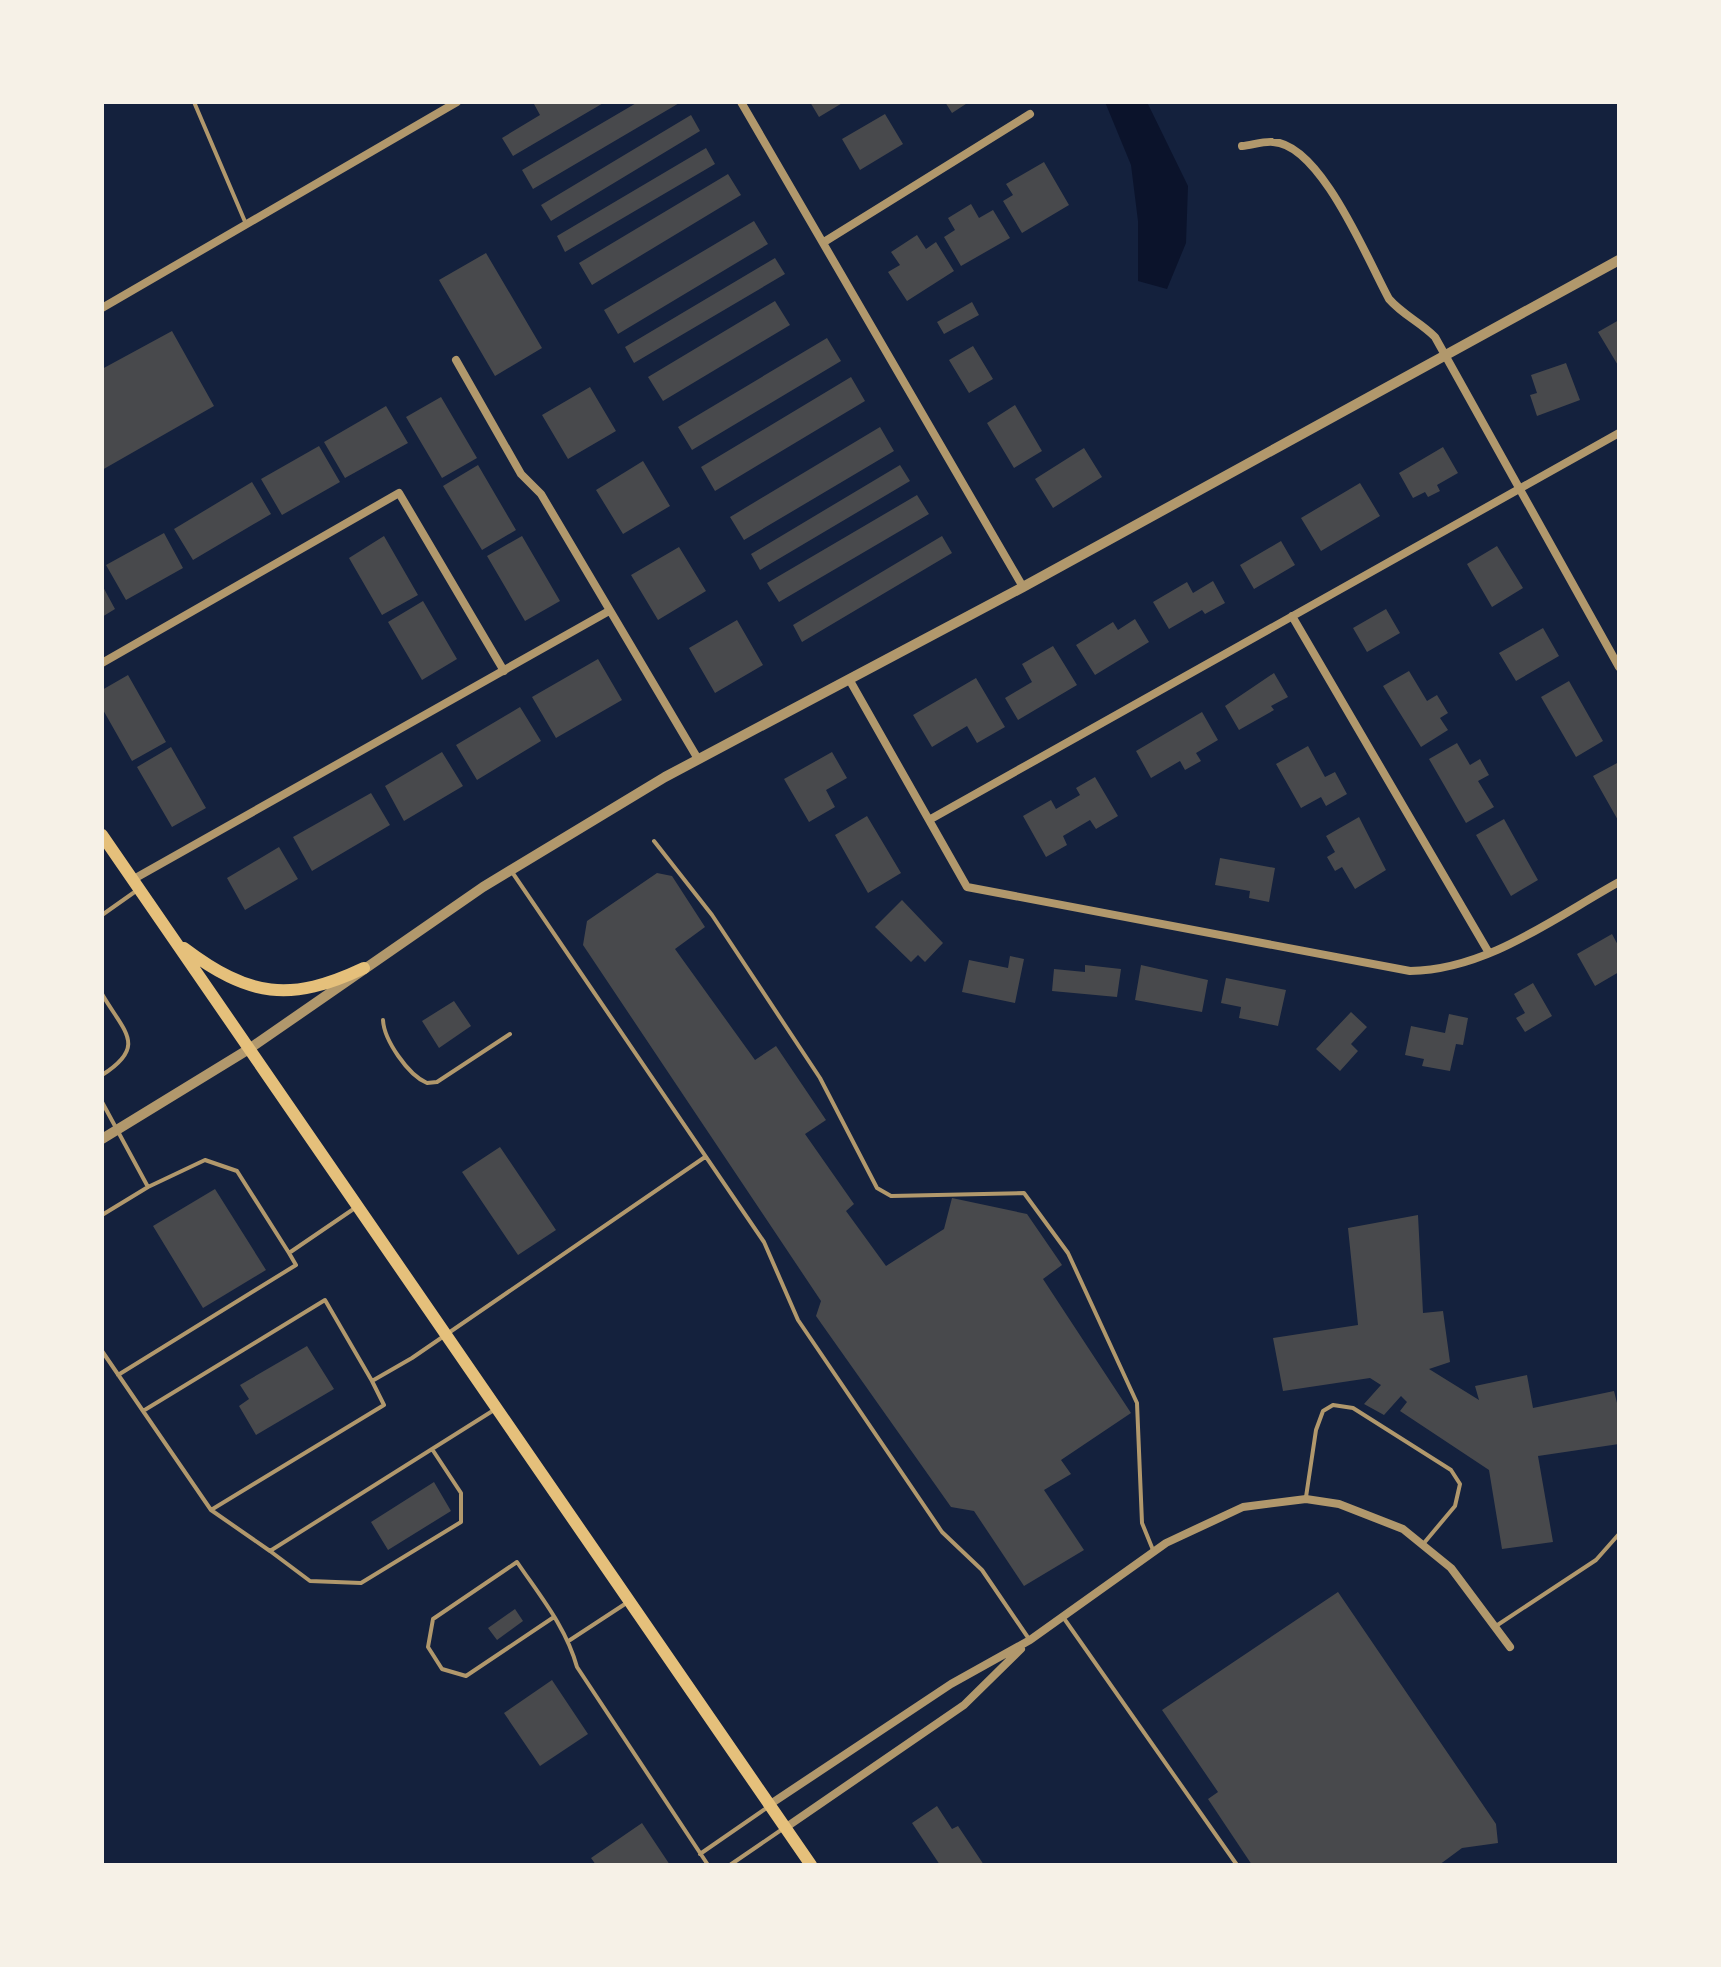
<svg xmlns="http://www.w3.org/2000/svg" width="1721" height="1967" viewBox="0 0 1721 1967" font-family="'DM Sans',sans-serif">
<style>
.water{fill:#0b132b}
.building{fill:#48494c}
.lines{fill:none;stroke-linecap:round;stroke-linejoin:round}
.service{stroke:#b1986c;stroke-width:4}
.minor{stroke:#b1986c;stroke-width:8}
.tertiary{stroke:#b1986c;stroke-width:10}
.primary{stroke:#e5c07b;stroke-width:12}
</style>
<rect width="100%" height="100%" fill="#14213d"/>
<path class="water" d="M1105 102H1147L1188 186 1186 243 1167 289 1138 281V221L1131 165Z"/>
<path class="building" d="M537 102H605L513 156 502 138 540 115 534 104Z
M638 102H681L533 189 522 170Z
M810 102H844L819 117Z
M945 102H969L952 113Z
M885 114 903 144 860 170 842 139Z
M691 115 700 131 551 221 541 205Z
M706 148 715 164 565 252 557 236Z
M1044 162 1069 205 1022 233 1003 201 1013 195 1006 184Z
M728 174 741 195 592 285 579 263Z
M971 204 979 218 993 210 1010 238 961 266 944 237 955 230 948 218Z
M754 221 768 244 618 334 604 310Z
M917 235 926 249 936 242 954 271 907 301 888 272 900 265 891 252Z
M486 253 542 348 495 376 439 280Z
M775 258 785 274 634 363 625 347Z
M775 301 790 325 663 401 648 377Z
M972 302 979 315 944 334 937 322Z
M1619 320V367L1598 332Z
M172 331 214 406 102 470V369Z
M827 338 841 361 692 450 678 427Z
M973 346 993 379 969 393 949 360Z
M1566 363 1580 400 1537 416 1530 395 1537 393 1531 375Z
M851 377 865 401 715 491 701 467Z
M590 387 616 431 568 459 542 415Z
M441 397 477 458 442 478 406 417Z
M1015 405 1042 451 1014 468 987 423Z
M386 406 408 443 345 478 324 442Z
M880 427 894 451 744 540 730 517Z
M319 446 340 482 282 515 261 479Z
M1443 447 1458 473 1437 485 1440 491 1428 497 1425 492 1413 498 1399 473Z
M1084 448 1102 477 1053 508 1035 479Z
M643 461 670 506 623 534 596 490Z
M478 465 516 530 482 550 443 486Z
M900 465 910 481 760 570 751 554Z
M252 482 271 514 193 560 174 529Z
M1360 483 1380 516 1321 551 1301 518Z
M917 495 929 514 779 602 767 583Z
M164 533 183 568 126 600 106 565Z
M384 536 418 595 382 615 349 558Z
M522 536 560 601 525 621 487 556Z
M942 536 952 553 802 642 793 625Z
M1281 541 1295 565 1254 589 1240 565Z
M1497 546 1523 588 1492 607 1467 564Z
M679 547 706 591 658 620 631 575Z
M1213 581 1225 603 1205 614 1202 610 1169 629 1153 602 1187 582 1193 593Z
M102 585 115 609 102 617Z
M423 601 457 659 422 680 388 622Z
M1386 609 1400 633 1367 652 1353 628Z
M1135 619 1149 642 1095 675 1076 645 1113 622 1118 630Z
M737 620 763 665 715 693 689 648Z
M1543 628 1559 656 1516 681 1499 653Z
M1053 646 1077 685 1018 720 1005 698 1032 682 1022 664Z
M598 659 622 700 556 738 532 697Z
M1409 671 1427 701 1437 695 1448 713 1440 718 1448 730 1421 747 1383 686Z
M1274 673 1288 697 1271 706 1274 710 1239 730 1225 706Z
M128 675 166 742 132 761 102 708V690Z
M976 678 1005 727 977 743 967 726 932 747 913 715Z
M1569 681 1603 741 1576 757 1541 697Z
M520 707 541 741 477 780 456 745Z
M1202 712 1218 740 1196 753 1201 761 1185 770 1180 761 1151 778 1136 751Z
M1457 743 1470 765 1480 759 1489 775 1478 781 1494 807 1466 823 1429 759Z
M1308 746 1325 777 1335 772 1347 794 1326 806 1321 797 1301 808 1276 764Z
M171 747 206 808 172 827 137 767Z
M442 752 463 786 404 821 385 786Z
M832 752 847 778 826 790 835 807 809 822 784 779Z
M1619 762V822L1593 776Z
M1095 777 1118 816 1096 829 1090 820 1063 836 1067 845 1046 857 1023 816 1051 800 1056 809 1080 795 1076 788Z
M371 793 390 825 312 871 293 837Z
M867 816 901 873 868 893 835 835Z
M1359 817 1386 870 1355 889 1342 867 1335 871 1327 857 1335 852 1326 836Z
M1504 819 1538 880 1511 896 1476 835Z
M279 847 298 879 245 910 227 878Z
M1220 858 1275 868 1269 902 1249 898 1250 891 1215 885Z
M657 873 672 876 705 927 675 949 755 1060 776 1046 826 1120 805 1134 854 1204 846 1211 886 1266 944 1229 952 1198 1027 1214 1062 1265 1043 1279 1131 1413 1061 1460 1071 1474 1044 1490 1084 1550 1024 1586 974 1511 951 1507 816 1316 821 1301 583 945 587 921Z
M902 900 943 943 925 962 918 955 911 962 875 927Z
M1612 934 1619 947V972L1595 986 1577 954Z
M1010 956 1024 959 1015 1003 962 992 969 960 1008 968Z
M1085 965 1121 969 1117 997 1052 991 1054 969 1085 972Z
M1141 965 1208 980 1202 1012 1135 1000Z
M1226 978 1286 990 1278 1026 1239 1018 1241 1007 1221 1003Z
M1533 983 1552 1016 1525 1032 1516 1018 1525 1013 1514 994Z
M454 1001 471 1026 439 1048 422 1021Z
M1351 1012 1367 1027 1351 1044 1358 1051 1340 1071 1316 1049Z
M1449 1014 1468 1018 1463 1045 1456 1044 1450 1071 1422 1066 1424 1059 1405 1055 1411 1026 1445 1033Z
M500 1147 556 1230 518 1255 462 1172Z
M215 1189 266 1270 203 1308 153 1226Z
M1418 1215 1423 1313 1443 1311 1450 1362 1429 1369 1479 1400 1475 1386 1527 1375 1533 1408 1614 1391 1619 1411V1444L1538 1456 1553 1542 1502 1549 1489 1470 1400 1411 1407 1402 1401 1396 1384 1415 1364 1404 1381 1385 1370 1378 1283 1391 1273 1338 1358 1325 1348 1228Z
M307 1346 334 1389 256 1435 239 1406 249 1399 240 1385Z
M434 1482 451 1511 388 1550 371 1522Z
M1338 1592 1496 1824 1498 1843 1462 1848 1439 1865H1252L1208 1799 1218 1792 1162 1710Z
M515 1609 523 1621 497 1640 488 1628Z
M552 1680 588 1734 540 1766 504 1713Z
M937 1806 952 1829 958 1826 984 1865H940L912 1823Z
M642 1823 670 1865H596L591 1858Z"/>
<g class="lines">
<path class="service" d="M194 102 246 224
M654 841 712 915 820 1078 877 1188 891 1196 1024 1193 1068 1253 1137 1403 1142 1523 1153 1550
M512 872 764 1242 798 1320 942 1532 982 1570 1029 1639
M102 915 136 891
M102 994C124 1032 148 1046 102 1075
M383 1020C384 1040 408 1075 427 1083L437 1082 510 1034
M102 1102 148 1187 205 1160 237 1171 289 1253 355 1208
M102 1215 148 1187
M102 1351 143 1411
M118 1375 296 1265 289 1253
M494 1410 270 1551 211 1510 143 1411 325 1300 372 1381 412 1358 705 1157
M1306 1497 1316 1430 1323 1411 1333 1405 1353 1408 1451 1470 1460 1484 1455 1506 1424 1543
M211 1510 384 1405 372 1381
M270 1551 310 1581 361 1583 461 1522V1493L432 1449
M554 1617 466 1676 442 1669 428 1647 433 1619 517 1562C540 1596 566 1627 577 1667L708 1865
M1063 1617 1237 1865
M1496 1626 1596 1560 1619 1534
M570 1640 628 1602
M700 1854 768 1807
M730 1865 784 1828"/>
<path class="minor" d="M741 102 1023 587
M1242 146C1252 145 1264 141 1273 142 1321 144 1368 261 1389 299 1403 315 1420 322 1435 337L1619 667
M824 242 1030 114
M102 308 457 102
M456 360 521 474 541 494 698 759
M1292 616 1489 953
M102 663 399 493 504 671
M849 679 967 887 1410 971C1487 970 1554 918 1619 882
M929 820 1619 433
M132 880 609 611
M769 1805 951 1684 1030 1640 1166 1543 1243 1507 1306 1499 1339 1504 1403 1529 1451 1568 1510 1647
M785 1828 964 1705 1021 1649"/>
<path class="tertiary" d="M102 1139 249 1049 483 887 665 777 1023 587 1619 260"/>
<path class="primary" d="M102 835 811 1865
M184 948C249 997 290 1003 364 968"/>
</g>
<rect width="1721" height="1967" fill="none" stroke="#f6f1e7" stroke-width="208"/>
</svg>
